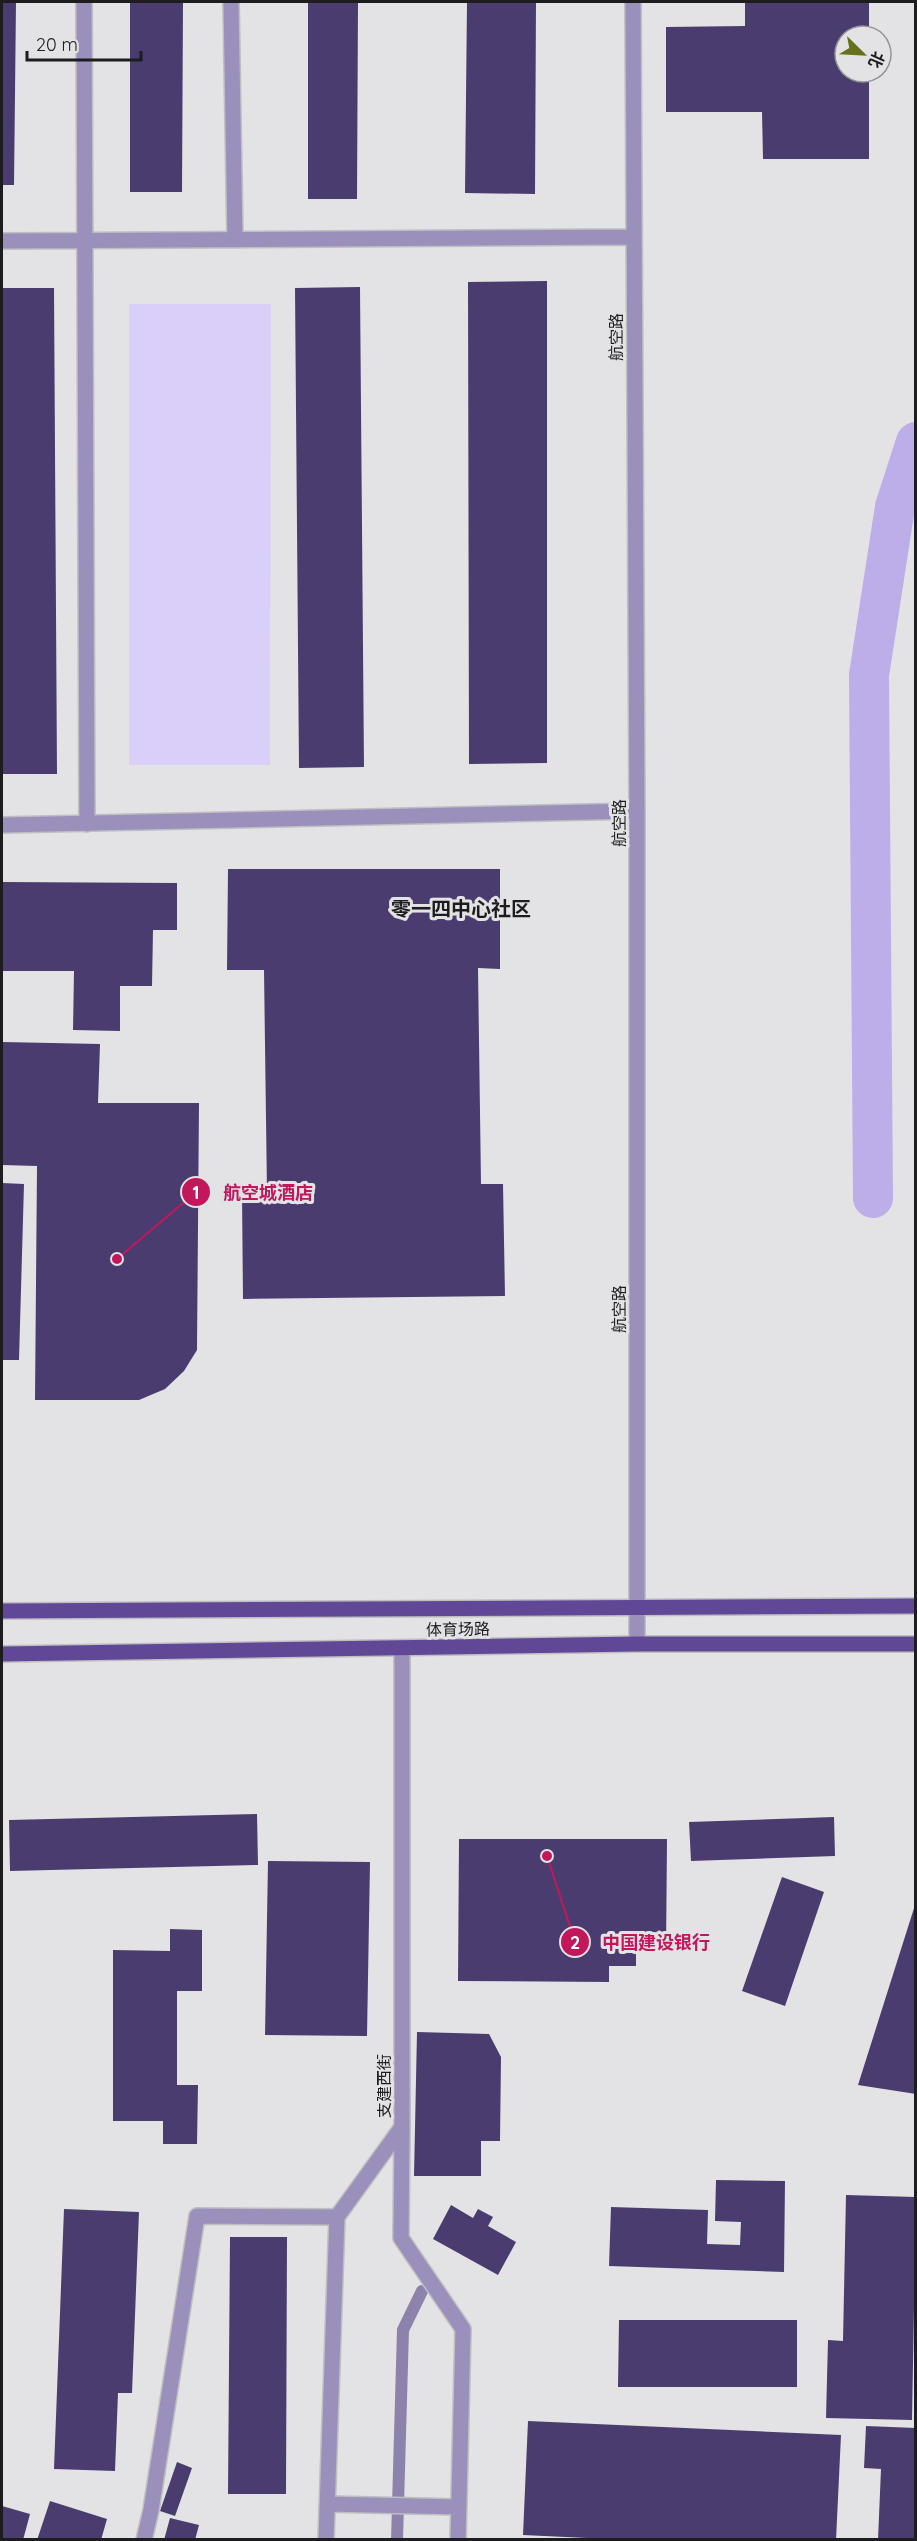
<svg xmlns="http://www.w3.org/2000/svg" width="917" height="2541" viewBox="0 0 917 2541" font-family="Quicksand,'Noto Sans SC',sans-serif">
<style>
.green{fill:#d9cff8}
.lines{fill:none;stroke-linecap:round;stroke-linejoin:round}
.stream{stroke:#8d82ac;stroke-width:12}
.canal{stroke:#bdade9;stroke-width:40}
.building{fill:#4b3c6f}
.minor-casing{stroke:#bfbfc2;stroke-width:18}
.major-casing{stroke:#bfbfc2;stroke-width:18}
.minor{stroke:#9b90bc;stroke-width:15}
.major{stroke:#614896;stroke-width:15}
.labels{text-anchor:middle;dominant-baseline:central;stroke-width:6;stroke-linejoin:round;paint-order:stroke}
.street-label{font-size:16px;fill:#1d1c1e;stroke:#e3e3e6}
.quarter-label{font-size:20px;font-weight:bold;fill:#1d1c1e;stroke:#e3e3e6}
.leader{fill:none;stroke:#c2185b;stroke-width:2}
.callout-dot{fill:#c2185b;stroke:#e3e3e6;stroke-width:2}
.mark-label{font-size:18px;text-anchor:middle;font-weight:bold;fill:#fff}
.callout-label{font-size:18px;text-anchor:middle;font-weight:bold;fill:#c2185b;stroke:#e3e3e6;stroke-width:6;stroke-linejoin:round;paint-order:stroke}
</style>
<rect width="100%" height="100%" fill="#e3e3e6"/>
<path class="green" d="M129 304H271L270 765H129Z"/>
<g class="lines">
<path class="stream" d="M397 2540 403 2330 422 2291"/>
<path class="canal" d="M873 1198 869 675 895 507 916 442"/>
</g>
<path class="building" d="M2 2H16L14 185H2Z
M130 2H183L182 192H130Z
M308 2H358L357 199H308Z
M467 2H536L535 194 465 193Z
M745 2H869V36H845V72H869V159H763L762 112H666V27L745 26Z
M547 281V763L469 764 468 282Z
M360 287 364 767 299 768 295 288Z
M2 288H54L57 774H2Z
M228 869H500V969L478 968 481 1184H503L505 1296 243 1299 242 1193H267L264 970H227Z
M2 882 177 883V930H153L152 986H120V1031L73 1030 74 971H2Z
M2 1042 100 1044 98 1103H199L197 1350 184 1371 165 1389 139 1400H35L37 1166 2 1165Z
M2 1183 24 1184 19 1360H2Z
M257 1814 258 1865 10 1871 9 1820Z
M834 1817 835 1856 691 1861 689 1822Z
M459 1839H667L666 1953 636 1952V1966H609V1982L458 1981Z
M268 1861 370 1862 367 2036 265 2035Z
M782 1877 824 1892 785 2006 742 1991Z
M915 1905H916V2094L858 2085Z
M170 1929 202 1930V1991H177V2085H198L197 2144H163V2121H113V1950L170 1951Z
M417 2032 489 2034 501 2057 500 2141H481V2176H414Z
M716 2180 785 2181 784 2272 609 2266 611 2207 708 2210 707 2244 740 2245 741 2222 715 2221Z
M846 2195 916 2197 912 2420 826 2418 828 2340 843 2341Z
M451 2205 473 2218 478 2209 493 2217 488 2226 516 2242 498 2275 433 2239Z
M64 2209 139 2212 132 2393H118L115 2471 54 2469Z
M230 2237H287L286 2494H228Z
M619 2320H797V2387H618Z
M528 2421 841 2435 836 2540H629L523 2535Z
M866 2426 916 2428V2540H878L881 2469 864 2468Z
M177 2462 192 2468 175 2516 160 2511Z
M50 2501 107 2519 101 2540H37Z
M2 2506 30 2514 23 2540H2Z
M170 2518 199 2525 195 2540H164Z"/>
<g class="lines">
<defs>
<path id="minor" d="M84 2 87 824
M231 2 235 240
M633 2 637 811V1644
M2 241 634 237
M2 825 637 811
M402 2127 401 2238 463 2329 458 2540
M328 2504 459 2507
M144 2540 151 2510 197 2216 337 2217
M326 2540 337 2217 402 2127V1648"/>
<path id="major" d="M2 1611 916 1606
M2 1654 637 1644H916"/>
</defs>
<use href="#minor" class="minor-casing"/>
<use href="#major" class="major-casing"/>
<use href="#minor" class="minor"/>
<use href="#major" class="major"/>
</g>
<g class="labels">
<g class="street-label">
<text transform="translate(616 337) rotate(-90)">航空路</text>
<text transform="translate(619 823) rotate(-90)">航空路</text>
<text transform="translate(619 1309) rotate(-90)">航空路</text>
<text transform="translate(458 1629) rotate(-1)">体育场路</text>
<text transform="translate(384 2086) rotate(-90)">支建西街</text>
</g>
<g class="quarter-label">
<text x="461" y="908">零一四中心社区</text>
</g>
</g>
<path class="leader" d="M117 1259L196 1192M547 1856L575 1942"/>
<g class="callout-dot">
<circle cx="117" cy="1259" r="6"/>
<circle cx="547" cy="1856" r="6"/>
<circle cx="196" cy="1192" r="15"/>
<circle cx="575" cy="1942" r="15"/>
</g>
<g class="mark-label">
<text x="196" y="1199">1</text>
<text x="575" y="1949">2</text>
</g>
<g class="callout-label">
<text x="268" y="1199">航空城酒店</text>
<text x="656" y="1949">中国建设银行</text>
</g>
<rect width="917" height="2541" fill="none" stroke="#1d1c1e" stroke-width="6"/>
<g transform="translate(863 54) rotate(114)"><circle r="28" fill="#e3e3e6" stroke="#949396" stroke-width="1.5"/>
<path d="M0-4.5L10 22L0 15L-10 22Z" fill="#67711a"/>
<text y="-9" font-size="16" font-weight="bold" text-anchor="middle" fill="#1d1c1e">北</text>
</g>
<path d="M27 51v9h114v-9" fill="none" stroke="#1d1c1e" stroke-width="3"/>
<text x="36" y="51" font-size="18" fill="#1d1c1e" stroke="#e3e3e6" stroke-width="4.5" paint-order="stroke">20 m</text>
</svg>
